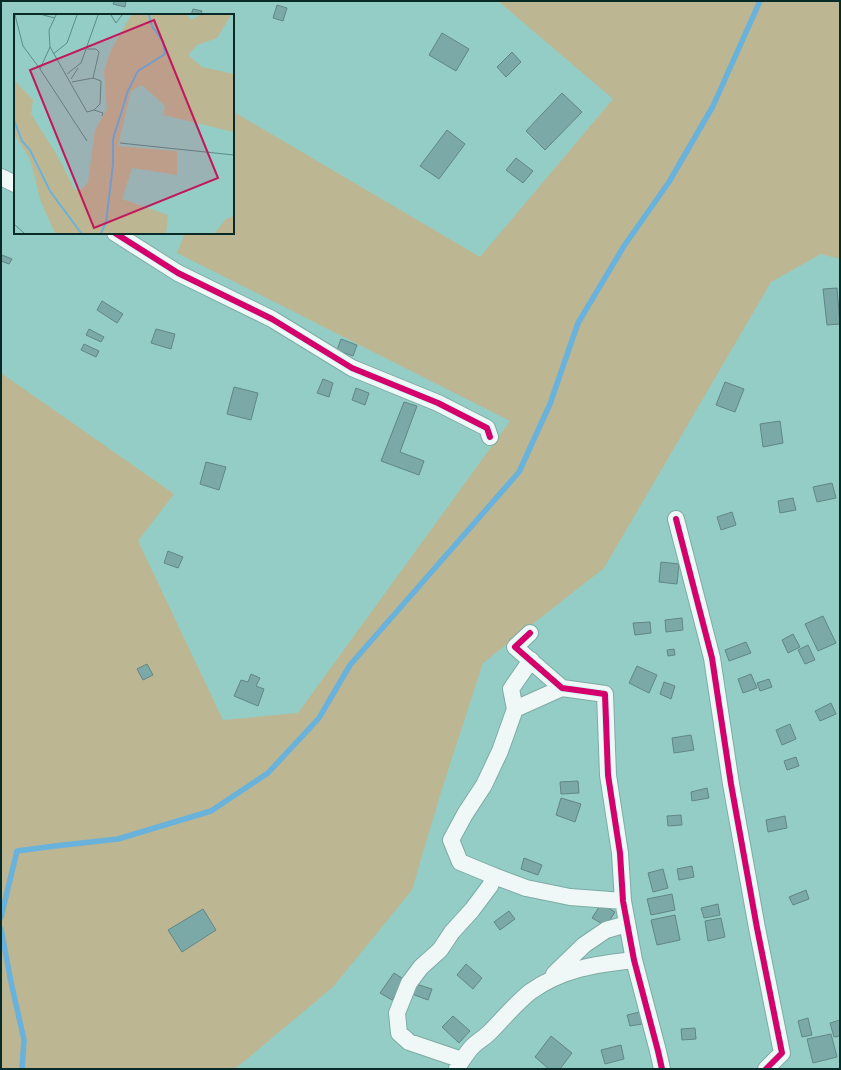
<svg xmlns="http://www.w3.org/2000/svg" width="841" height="1070" viewBox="0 0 841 1070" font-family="'Sofia Sans Condensed',sans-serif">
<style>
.green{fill:#bdb692}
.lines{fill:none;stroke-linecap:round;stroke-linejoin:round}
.stream{stroke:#69b2db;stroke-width:5.5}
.building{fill:#7ba9a8;stroke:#618684}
.minor-casing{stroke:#7daba5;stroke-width:18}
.minor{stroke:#eff8f6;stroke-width:16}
.cycleway-casing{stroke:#ccfbf3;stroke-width:8}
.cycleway{stroke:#d6006c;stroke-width:6}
.inset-river{fill:none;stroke:#69b2db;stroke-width:2}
.inset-road{fill:none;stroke:#5c8c86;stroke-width:1}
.view{fill:#c2185b;fill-opacity:0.15;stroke:#c2185b;stroke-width:2}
.inset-edge{fill:none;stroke:#092b27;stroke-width:2}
</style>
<rect width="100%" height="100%" fill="#94cdc5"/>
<path class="green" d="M498 1H840V259L821 254 771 282 604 568 483 663 441 792 412 890 333 987 235 1069H1V373L174 494 138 541 223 720 298 713 510 421 177 253 185 233H233L234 112 480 257 613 99Z"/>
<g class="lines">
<path class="stream" d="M1 917 17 851 55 846 118 839 211 811 268 773 319 718 350 665 519 472 550 404 578 323 624 246 669 182 713 106 760 1
M1 929 11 982 24 1040 22 1069"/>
</g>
<path class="building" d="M114 1H126L125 7 113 4Z
M277 5 287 8 283 21 273 18Z
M193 9 202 11 200 15H191Z
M442 33 469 49 456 71 429 55Z
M512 52 521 62 506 77 497 67Z
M562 93 582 112 545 150 526 131Z
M447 130 465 144 439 179 420 166Z
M516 158 533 171 523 183 506 170Z
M2 255 12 259 9 264 1 261Z
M837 288 840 324 827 325 823 289Z
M102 301 123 314 117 323 97 310Z
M89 329 104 337 101 342 86 335Z
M156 329 175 334 171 349 151 343Z
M341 339 357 345 353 356 337 350Z
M84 344 99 351 96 357 81 350Z
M323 379 333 383 329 397 317 393Z
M725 382 744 389 735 412 716 405Z
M234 387 258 393 251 420 227 414Z
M356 388 369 393 365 405 352 400Z
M404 402 417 406 400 452 424 461 419 475 381 461Z
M780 421 783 443 763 447 760 424Z
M206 462 226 467 219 490 200 484Z
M832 483 836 498 817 502 813 487Z
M793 498 796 510 780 513 778 501Z
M732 512 736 525 721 530 717 517Z
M168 551 183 557 178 568 164 563Z
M661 562 679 564 677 584 659 582Z
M823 616 836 643 818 651 805 624Z
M682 618 683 630 666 632 665 620Z
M650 622 651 633 635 635 633 623Z
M793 634 800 647 788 653 782 640Z
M746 642 751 653 729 661 725 650Z
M808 645 815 660 805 664 798 650Z
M674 649 675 655 668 656 667 650Z
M147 664 153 675 143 680 137 669Z
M637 666 657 675 649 693 629 683Z
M251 674 260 678 256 686 264 689 258 706 234 696 241 680 248 682Z
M751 674 757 688 743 693 738 679Z
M769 679 772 687 760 691 757 683Z
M664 682 675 686 671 699 660 694Z
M831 703 836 714 820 721 815 711Z
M790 724 796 739 782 745 776 730Z
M691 735 694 750 674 753 672 738Z
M796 757 799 766 787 770 784 761Z
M578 781 579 793 561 794 560 782Z
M707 788 709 798 692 801 691 792Z
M561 798 581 804 575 822 556 815Z
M681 815 682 825 668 826 667 816Z
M785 816 787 828 768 832 766 820Z
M524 858 542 865 538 875 521 869Z
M692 866 694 877 679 880 677 869Z
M663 869 668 888 653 892 648 873Z
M806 890 809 899 793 905 789 897Z
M672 894 675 910 651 915 647 899Z
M601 904 615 912 606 926 592 918Z
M718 904 720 915 704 918 701 908Z
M203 909 216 930 182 952 168 930Z
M509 911 515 919 500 930 494 922Z
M675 915 680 940 657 945 651 920Z
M721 918 725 937 708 941 705 921Z
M466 964 482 978 473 989 457 975Z
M394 973 405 980 392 1000 380 993Z
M416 984 432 989 428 1000 412 994Z
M640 1012 642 1024 630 1026 627 1015Z
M453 1016 470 1031 459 1043 442 1027Z
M808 1018 812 1035 802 1037 798 1021Z
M840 1020V1036L834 1037 830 1023Z
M695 1028 696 1039 682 1040 681 1029Z
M831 1034 837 1057 813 1063 807 1039Z
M551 1036 572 1053 560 1069H549L535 1057Z
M621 1045 624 1059 605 1064 601 1050Z"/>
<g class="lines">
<defs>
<path id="minor" d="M1 177 15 184
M115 233 178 273 272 319 352 368 438 403 487 428 490 437
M676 519 712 658 731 784 757 928 782 1053 766 1069
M530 633 515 647 562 688 605 694 608 775 620 853 623 901 634 960 658 1051 662 1069
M515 709 511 689 531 660
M494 876 460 862 451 840 465 814 484 785 500 751 515 709 562 688
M554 974 584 945 606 930 627 924
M462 1060 409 1042 399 1033 397 1013 409 983 421 967 440 950 452 932 472 910 490 886 494 876 526 888 570 897 623 901
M457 1068C462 1061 466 1053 473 1046 478 1041 484 1038 489 1033 503 1019 515 1004 530 992 562 969 596 964 634 960"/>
</defs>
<use href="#minor" class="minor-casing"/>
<use href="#minor" class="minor"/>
<defs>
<path id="cycleway" d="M115 233 178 273 272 319 352 368 438 403 487 428 490 437
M676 519 712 658 731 784 757 928 782 1053 766 1069
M530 633 515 647 562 688 605 694 608 775 620 853 623 901 634 960 658 1051 662 1069"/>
</defs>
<use href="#cycleway" class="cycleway-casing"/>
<use href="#cycleway" class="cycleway"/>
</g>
<g transform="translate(14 14)">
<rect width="220" height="220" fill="#94cdc5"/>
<path d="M117 1H173L177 6 186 1H217L203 24 183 31 174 41 188 53 220 60V118L149 101 151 92 128 71 117 77 104 132 163 137V161L118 154 108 185 154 201 152 219H41L27 188 16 145 0 120V66L19 86 17 100 43 141 61 176 68 175 74 168 81 116 93 95 90 57 96 38ZM220 202V219H201L212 205Z" fill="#bdb692"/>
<path class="inset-river" d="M0 106 8 127 16 136 36 177 67 219M87 219 92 209 99 150V125L114 77 124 57 151 40 149 28 138 12 135 1"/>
<path class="inset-road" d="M1 1 9 32 26 55M29 1 41 4M42 1 35 16 36 33 26 55 73 127M97 1 102 9 108 1M36 33 73 98 80 96 89 99 88 102M39 40 53 29 63 1M53 60 67 49 84 1M79 64 87 67 86 90 80 96M57 65 64 54M58 68 79 64 85 38 82 35H73M106 129 220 141M0 210 10 219"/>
<path class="view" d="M140 6 204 164 80 214 16 56Z"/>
<rect width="220" height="220" class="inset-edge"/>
</g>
<rect width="841" height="1070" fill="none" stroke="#092b27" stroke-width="4"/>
</svg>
